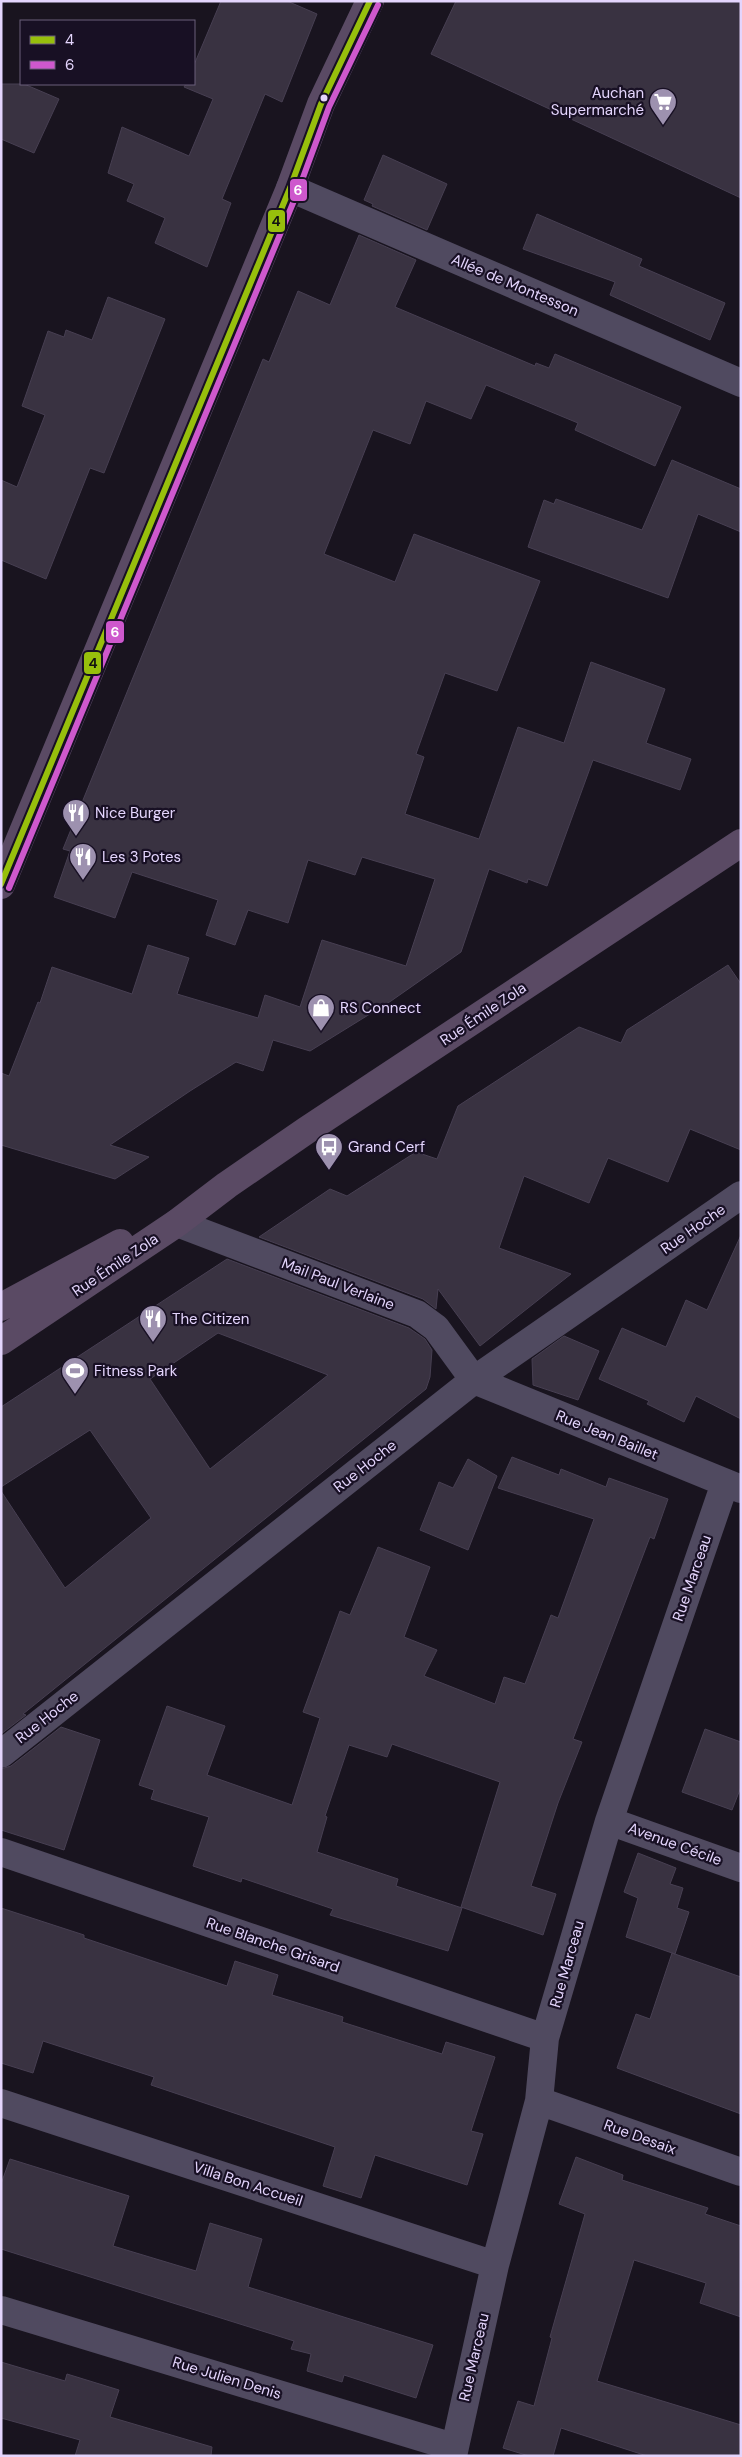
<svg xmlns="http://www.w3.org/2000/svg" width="742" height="2457" viewBox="0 0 742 2457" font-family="'DM Sans',sans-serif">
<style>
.building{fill:#393241;stroke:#473f52;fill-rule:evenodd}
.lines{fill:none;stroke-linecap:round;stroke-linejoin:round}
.minor{stroke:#504a60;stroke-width:28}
.major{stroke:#5a4a64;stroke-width:28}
.bus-1-casing{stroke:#181024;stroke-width:10}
.bus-2-casing{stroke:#181024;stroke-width:10}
.bus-1{stroke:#97bf0c;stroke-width:6}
.bus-2{stroke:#ce58cd;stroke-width:6}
.bus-dot{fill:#e4d5fd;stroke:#181024;stroke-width:2}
.labels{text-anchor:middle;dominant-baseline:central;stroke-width:4.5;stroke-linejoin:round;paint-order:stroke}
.poi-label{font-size:15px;fill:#e4d5fd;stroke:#181024;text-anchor:start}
.street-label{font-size:15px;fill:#e4d5fd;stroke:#181024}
.line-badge{stroke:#181024;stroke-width:2}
.badge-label{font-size:14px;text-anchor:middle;font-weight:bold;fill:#fff}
.pale-badge-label{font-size:14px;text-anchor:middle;font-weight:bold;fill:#111}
</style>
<rect width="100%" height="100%" fill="#19141f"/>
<path class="building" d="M221 1H287L317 14 282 102 265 94 222 199 231 203 207 267 155 243 165 218 127 201 134 184 108 173 122 127 189 156 213 99 184 87 186 84H194V65Z
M456 1H741V198L431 54Z
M1 84H24L59 99 34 153 1 139Z
M383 155 447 184 427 230 372 206 373 204 364 200Z
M537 214 642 259 639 266 725 303 710 340 610 295 615 282 523 249Z
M359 235 416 260 395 307 535 366 536 363 549 368 555 354 681 407 655 466 575 430 578 423 486 385 471 419 426 401 410 444 373 430 324 554 395 582 414 534 540 581 497 691 445 673 416 754 424 757 405 814 479 839 518 727 564 743 591 662 665 689 646 743 691 759 680 790 593 760 547 886 528 879 527 883 489 869 461 952 391 1001 310 1051 273 1040 263 1071 236 1062 190 1091 110 1145 149 1157 115 1179 1 1145V1073L9 1076 38 1002 40 1003 52 967 132 994 148 945 189 958 177 994 258 1018 265 995 300 1007 322 940 406 966 435 879 362 857 355 875 308 860 288 923 248 910 235 945 206 935 218 900 132 872 115 918 54 897 70 851 63 849 263 359 269 362 298 291 330 305Z
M108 297 165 319 104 473 90 468 46 579 1 560V480L17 487 45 415 22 406 48 331 64 337 66 330 92 340Z
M672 460 741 489V532L698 514 668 598 528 547 544 500 554 504 556 499 642 530Z
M728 965 741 984V1150L690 1129 668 1182 608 1158 589 1203 524 1176 499 1248 571 1274 480 1346 438 1289 436 1309 423 1299 259 1237 330 1189 347 1196 416 1152 437 1159 458 1106 579 1027 621 1043 627 1030Z
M741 1235V1419L696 1396 684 1422 647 1404 649 1401 599 1379 622 1328 666 1347 686 1300 707 1310Z
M227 1259 409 1328 425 1339 432 1350 430 1377 426 1389 23 1714 26 1715 1 1734V1491L65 1588 151 1518 90 1430 1 1487V1407ZM218 1333 328 1375 210 1469 150 1379Z
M564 1336 599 1351 578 1400 533 1385 532 1359Z
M512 1457 559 1475 561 1469 606 1487 609 1478 668 1499 654 1539 650 1537 573 1739 582 1742 558 1803 531 1886 556 1894 543 1935 461 1907 500 1782 392 1744 387 1757 349 1745 325 1816 327 1817 317 1852 398 1879 396 1886 462 1908 448 1951 330 1915 333 1909 242 1878 241 1882 193 1866 209 1817 151 1799 154 1790 139 1785 167 1706 225 1726 207 1775 292 1805 320 1718 303 1712 340 1611 350 1615 378 1547 430 1567 404 1637 437 1650 424 1676 495 1704 504 1677 525 1684 551 1615 558 1618 594 1519 498 1488Z
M468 1459 497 1476 468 1550 420 1530 439 1482 453 1488Z
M61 1727 100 1740 64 1850 1 1830V1769L11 1766Z
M705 1729 741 1742V1787L732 1810 682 1792Z
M638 1853 676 1868 670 1884 683 1888 677 1908 689 1912 675 1954 626 1937 638 1898 624 1892Z
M1 1908 84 1935V1938L227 1986 235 1961 278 1975 272 1995 343 2017 342 2022 442 2054 446 2042 495 2057 471 2131 483 2134 467 2185 375 2155 361 2198 323 2186 335 2147 151 2085 154 2077 43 2041 33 2073 1 2063Z
M672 1953 741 1977V2114L617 2068 636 2014 650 2019Z
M576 2157 623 2175 622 2180 708 2208 705 2214 741 2226V2317L700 2303 706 2283 634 2260 597 2381 741 2425V2456H647L561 2428 553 2456H529L503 2448 518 2401 534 2406 552 2338 550 2337 585 2214 559 2204Z
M10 2159 129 2196 113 2246 196 2271 210 2223 262 2239 248 2287 433 2345 416 2398 344 2375 342 2382 307 2371 311 2354 291 2349 294 2341 1 2249V2184Z
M1 2362 65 2381 67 2374 119 2390 110 2417 212 2447 211 2456H75L80 2440 1 2418Z"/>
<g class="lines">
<path class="minor" d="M290 188 741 383
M177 1223 417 1314 436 1328 474 1380
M474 1380 741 1489
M1 1754 474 1380 741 1195
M609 1821 741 1868
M1 1852 545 2038
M539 2101 741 2172
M1 2103 495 2265
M1 2310 453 2447
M453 2456 495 2265 539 2101 545 2038 609 1821 725 1483"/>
<path class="major" d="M1 885 290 188 321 104 370 1
M1 1307 120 1243
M1 1341 177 1223 227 1185 307 1130 741 843"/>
<defs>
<path id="bus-1" d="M1 884 290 188 321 104 370 1"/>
<path id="bus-2" d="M9 888 298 191 329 107 378 5"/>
</defs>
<use href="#bus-1" class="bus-1-casing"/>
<use href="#bus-2" class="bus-2-casing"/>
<use href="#bus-1" class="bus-1"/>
<use href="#bus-2" class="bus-2"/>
</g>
<defs>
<symbol id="supermarket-pin" viewBox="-11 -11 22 30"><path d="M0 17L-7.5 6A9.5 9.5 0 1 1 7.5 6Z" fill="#9d91af" stroke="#181024"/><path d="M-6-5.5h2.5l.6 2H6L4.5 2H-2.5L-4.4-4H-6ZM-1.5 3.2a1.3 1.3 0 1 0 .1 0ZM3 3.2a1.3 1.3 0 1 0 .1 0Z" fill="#fff"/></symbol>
<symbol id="restaurant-pin" viewBox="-11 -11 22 30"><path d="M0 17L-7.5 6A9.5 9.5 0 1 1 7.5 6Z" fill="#9d91af" stroke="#181024"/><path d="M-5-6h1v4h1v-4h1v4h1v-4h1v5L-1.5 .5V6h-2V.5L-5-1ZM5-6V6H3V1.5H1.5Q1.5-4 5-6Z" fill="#fff"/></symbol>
<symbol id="shop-pin" viewBox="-11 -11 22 30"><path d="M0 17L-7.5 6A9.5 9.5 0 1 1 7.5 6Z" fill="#9d91af" stroke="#181024"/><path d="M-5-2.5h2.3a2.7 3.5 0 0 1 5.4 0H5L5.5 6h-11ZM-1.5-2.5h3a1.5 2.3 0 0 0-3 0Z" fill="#fff"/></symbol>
<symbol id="bus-pin" viewBox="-11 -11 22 30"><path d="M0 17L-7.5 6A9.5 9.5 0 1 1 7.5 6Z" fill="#9d91af" stroke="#181024"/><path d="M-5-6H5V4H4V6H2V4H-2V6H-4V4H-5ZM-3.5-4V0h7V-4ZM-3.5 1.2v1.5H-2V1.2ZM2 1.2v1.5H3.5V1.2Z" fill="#fff"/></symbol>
<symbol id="stadium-pin" viewBox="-11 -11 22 30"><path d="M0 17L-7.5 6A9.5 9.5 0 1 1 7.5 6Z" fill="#9d91af" stroke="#181024"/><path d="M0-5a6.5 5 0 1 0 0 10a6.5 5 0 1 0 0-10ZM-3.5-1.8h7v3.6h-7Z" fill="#fff"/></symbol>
</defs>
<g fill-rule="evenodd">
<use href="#supermarket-pin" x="647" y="86" width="32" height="43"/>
<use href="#restaurant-pin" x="60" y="797" width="32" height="43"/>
<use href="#restaurant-pin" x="67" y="841" width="32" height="43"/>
<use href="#shop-pin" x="305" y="992" width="32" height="43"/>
<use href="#bus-pin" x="313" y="1131" width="32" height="43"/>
<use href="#restaurant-pin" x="137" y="1303" width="32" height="43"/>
<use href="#stadium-pin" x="59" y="1355" width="32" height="43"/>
</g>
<circle class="bus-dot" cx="324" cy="98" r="4.5"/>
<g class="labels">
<g class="poi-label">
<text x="644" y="93" text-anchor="end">Auchan<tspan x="644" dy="17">Supermarché</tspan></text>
<text x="95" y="813">Nice Burger</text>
<text x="102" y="857">Les 3 Potes</text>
<text x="340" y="1008">RS Connect</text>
<text x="348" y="1147">Grand Cerf</text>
<text x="172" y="1319">The Citizen</text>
<text x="94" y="1371">Fitness Park</text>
</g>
<g class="street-label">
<text transform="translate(515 285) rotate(23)">Allée de Montesson</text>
<text transform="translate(483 1014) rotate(-34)">Rue Émile Zola</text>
<text transform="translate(693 1229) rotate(-35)">Rue Hoche</text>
<text transform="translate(115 1265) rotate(-34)">Rue Émile Zola</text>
<text transform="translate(338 1284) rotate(21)">Mail Paul Verlaine</text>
<text transform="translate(607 1435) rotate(22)">Rue Jean Baillet</text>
<text transform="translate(365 1466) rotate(-38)">Rue Hoche</text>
<text transform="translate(692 1578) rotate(-71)">Rue Marceau</text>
<text transform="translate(47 1717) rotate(-38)">Rue Hoche</text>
<text transform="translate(675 1844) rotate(20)">Avenue Cécile</text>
<text transform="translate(273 1945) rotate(19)">Rue Blanche Grisard</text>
<text transform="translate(567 1964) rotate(-74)">Rue Marceau</text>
<text transform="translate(640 2137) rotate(20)">Rue Desaix</text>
<text transform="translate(248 2184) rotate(18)">Villa Bon Accueil</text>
<text transform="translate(474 2357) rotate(-77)">Rue Marceau</text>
<text transform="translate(227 2378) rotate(17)">Rue Julien Denis</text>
</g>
</g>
<g class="line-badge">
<rect x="289" y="178" width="19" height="24" rx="5" fill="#ce58cd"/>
<rect x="267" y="209" width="19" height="24" rx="5" fill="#97bf0c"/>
<rect x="105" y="620" width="20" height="24" rx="5" fill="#ce58cd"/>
<rect x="83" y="651" width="19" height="24" rx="5" fill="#97bf0c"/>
</g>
<g class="badge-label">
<text x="298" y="195">6</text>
<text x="115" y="637">6</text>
</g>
<g class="pale-badge-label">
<text x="276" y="226">4</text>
<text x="93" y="668">4</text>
</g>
<rect width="742" height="2457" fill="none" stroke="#e4d5fd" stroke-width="5"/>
<rect x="20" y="20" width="175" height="65" fill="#181024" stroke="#6a5f7b"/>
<rect x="30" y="36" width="25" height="8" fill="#97bf0c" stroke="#6a5f7b"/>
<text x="65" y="45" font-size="15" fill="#e4d5fd">4</text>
<rect x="30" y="61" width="25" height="8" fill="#ce58cd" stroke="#6a5f7b"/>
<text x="65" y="70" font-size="15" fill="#e4d5fd">6</text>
</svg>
